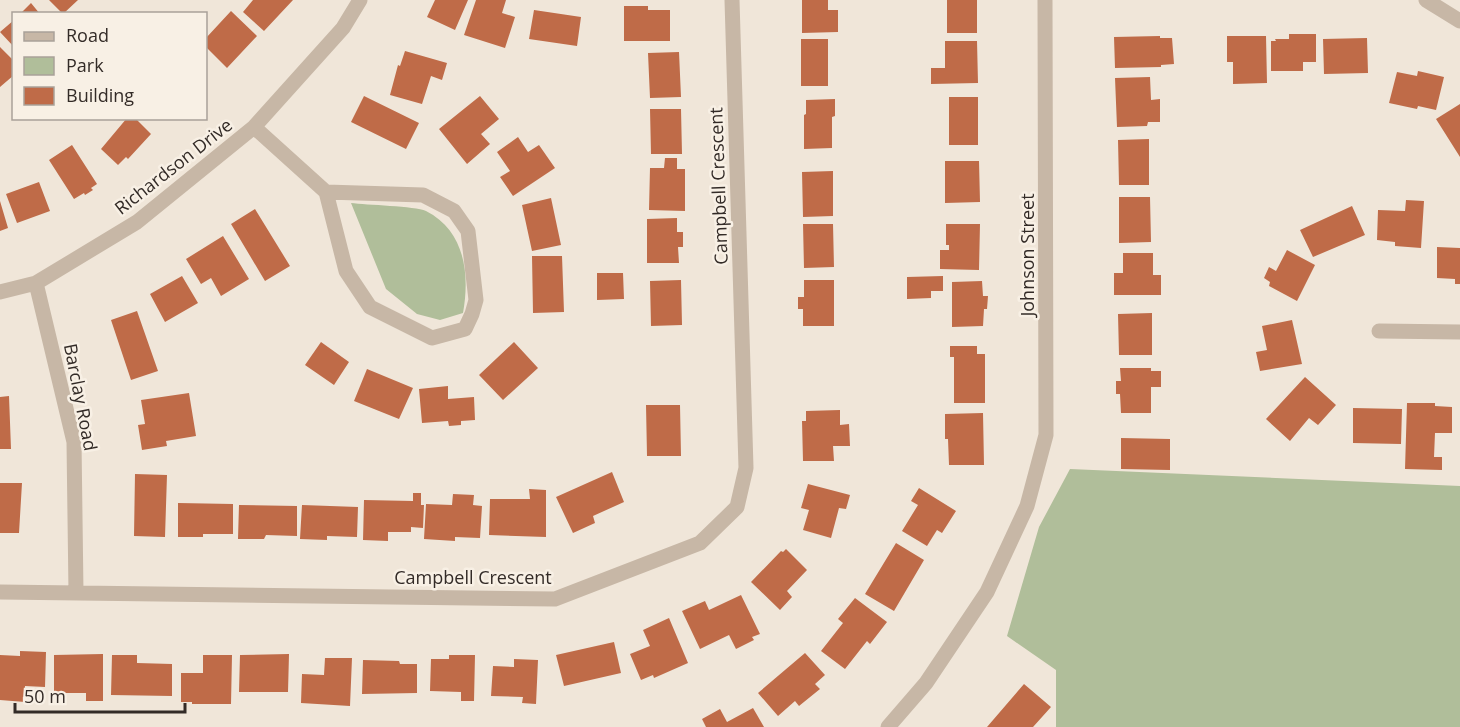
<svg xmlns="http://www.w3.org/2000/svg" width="1460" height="727" viewBox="0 0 1460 727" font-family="'Open Sans',sans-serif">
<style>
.green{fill:#b0be9a}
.building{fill:#bf6b48}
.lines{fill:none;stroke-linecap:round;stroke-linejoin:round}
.minor{stroke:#c7b7a6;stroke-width:15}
.tertiary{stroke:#c7b7a6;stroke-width:15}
.labels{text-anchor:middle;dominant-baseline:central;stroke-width:5;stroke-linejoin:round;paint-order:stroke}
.street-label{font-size:18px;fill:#332b27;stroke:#f8f0e5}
</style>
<rect width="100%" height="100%" fill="#f0e6d9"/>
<path class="green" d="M351 203C366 205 415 206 426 211 465 231 470 274 463 313L440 320 417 314 386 289Z
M1070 469 1460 486V727H1056V670L1007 636 1039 527Z"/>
<path class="building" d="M49 0H78L63 14Z
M253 0H293L264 31 243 12Z
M435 0H468L455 30 427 17Z
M476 0H506L502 13 515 17 505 48 464 35Z
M802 0H828V10H838V32L802 33Z
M947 0H977V33H947Z
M31 3 40 14H20Z
M624 6H648V10H670V41H624Z
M534 10 581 17 577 46 529 39Z
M231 11 257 36 227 68 206 47V38Z
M14 20V47L0 32Z
M1289 34H1316V62H1303V71H1271V41H1276L1275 39H1289Z
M1160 36V38H1172L1174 64 1161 65V67L1115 68 1114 37Z
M1227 36H1266L1267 83 1233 84V62H1227Z
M1367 38 1368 73 1324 74 1323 39Z
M801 39H828V86H801Z
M945 41H977L978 83 931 84V68H945Z
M0 47 14 61V75L0 87Z
M405 51 447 63 442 80 431 76 422 104 390 95 398 65 400 66Z
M679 52 681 97 650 98 648 53Z
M1418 71 1444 77 1436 110 1418 106 1417 109 1389 103 1397 72 1417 76Z
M1150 77 1151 100 1160 99V122H1148L1147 126 1117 127 1115 78Z
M364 96 419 123 406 149 351 122Z
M480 96 499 119 481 134 490 144 467 164 439 129Z
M949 97H978V145H949Z
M835 99V116L832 117V148L804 149V115L806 114V100Z
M1460 104V157L1436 119Z
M650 109H681L682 154H651Z
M127 118H135L151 134 128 159 126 157 118 165 101 149Z
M518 137 528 152 539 145 555 168 513 196 500 177 510 171 497 152Z
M1149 139V185H1119L1118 140Z
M72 145 97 184 91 188 93 190 85 195 84 193 74 199 49 160Z
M665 158H677V169H685V211L649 210 650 168H664Z
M945 161H979L980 202 945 203Z
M833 171V216L803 217 802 172Z
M39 182 50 211 17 223 6 194Z
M1119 197H1150L1151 242 1119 243Z
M551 198 561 245 532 251 522 205Z
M1406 200 1424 201 1421 248 1395 246V242L1377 240 1378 210 1405 211Z
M0 201 8 228 0 231Z
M1352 206 1365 235 1313 257 1300 230Z
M255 209 290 266 265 281 231 224Z
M677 218V232H683V247H678L679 263H647V219Z
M803 224H833L834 267 804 268Z
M946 224H980L979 270 940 269V250H949V245H946Z
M223 236 249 279 221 296 211 278 201 284 186 259Z
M1437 247 1460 248V284H1455V279L1437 278Z
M1287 250 1315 265 1297 301 1269 286 1270 282 1264 278 1269 267 1276 271Z
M1123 253H1153V275H1161V295H1114V273H1123Z
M532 256H562L564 312 533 313Z
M597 273H623L624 299 597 300Z
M182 276 198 303 165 322 150 294Z
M943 276V291H931V298L907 299V277Z
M681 280 682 325 651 326 650 281Z
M804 280H834V326H803V309H798V297H804Z
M982 281 983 296H988L987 309H984L983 326 952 327V282Z
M137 311 158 371 131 380 111 320Z
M1152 313V355H1119L1118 314Z
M1292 320 1302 364 1260 371 1256 352 1267 350 1262 326Z
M321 342 349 362 334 385 305 365Z
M514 342 538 368 503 400 479 375Z
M950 346H977V354H985V403H954V357H950Z
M1120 368H1151V371H1161V387H1151V413H1121L1120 394H1116V381H1121Z
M367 369 413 388 399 419 354 401Z
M1305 377 1336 405 1318 425 1309 418 1290 441 1266 419Z
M448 386V399L474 397 475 420 461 421V425L449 426 448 421 422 423 419 389Z
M189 393 196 436 166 441 167 446 142 450 138 425 145 424 141 400Z
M9 396 11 449H0V397Z
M1407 403H1435V406L1452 407V433H1435L1434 457H1442V470L1405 469Z
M646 405H680L681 456H647Z
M1353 408 1402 409 1401 444 1353 443Z
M840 410V425L849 424 850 446H833L834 461H803L802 421H806V411Z
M983 413 984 465H949L948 439H945V414Z
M1121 438 1170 439V470L1121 469Z
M612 472 624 502 593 516 595 523 573 533 556 497Z
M135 474 167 475 165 537 134 536Z
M0 483H22L19 533H0Z
M808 484 850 495 846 509 839 508 831 538 803 530 809 510 801 508Z
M919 488 956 511 942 533 937 530 927 546 902 531 918 505 911 501Z
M529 489 546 490V537L489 535 490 499H530Z
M413 493H421V505H424L423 528 411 527V532H388V541L363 540 364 500 413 501Z
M453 494 474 495 473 505 482 506 480 538 455 537V541L424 539 426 504 452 505Z
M178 503 233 504V534H203V537H178Z
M239 505 297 506V536L266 535 264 539H238Z
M302 505 358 507 357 537 327 536V540L300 539Z
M896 543 924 560 894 611 865 594Z
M786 549 807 570 787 591 792 597 780 610 751 582 781 551 783 552Z
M741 595 760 634 752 637 754 640 736 649 729 635 700 649 682 611 705 601 709 610Z
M855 598 887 622 870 644 867 641 845 669 821 651 843 623 838 619Z
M669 618 688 663 654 678 653 675 641 680 630 654 650 646 643 630Z
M614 642 621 673 564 686 556 655Z
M20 651 46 652 45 687 25 686V702L0 700V655L20 656Z
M805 653 825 675 815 684 820 689 799 706 795 701 778 716 758 693Z
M103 654V701H86V693H54V655Z
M289 654 288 692H239L240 655Z
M112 655H137V663L172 664V696L111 695Z
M203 655H232L231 704H192V702H181V673H203Z
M449 655H475L474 701H461V692L430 691 431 659H449Z
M325 658H352L350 706 301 703 302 674 324 675Z
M514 659 538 660 536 704 522 703 523 697 491 696 493 666 514 667Z
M363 660 399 661 400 664H417V693L362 694Z
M1024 684 1051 707 1033 727H987Z
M753 708 764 727H706L702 719 720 709 727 722Z"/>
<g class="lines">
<path class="minor" d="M1426 0 1460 21
M254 127 326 192 346 271 370 307 432 338 465 329 472 314 476 300 468 231 454 211 423 195 326 192
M36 283 74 442 76 592
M0 292 36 283 137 222 254 127 343 28 360 0
M1379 331 1460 332
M0 592 555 599 700 543 737 507 746 468 732 0"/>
<path class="tertiary" d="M888 727 926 683 987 592 1027 506 1046 435 1045 0"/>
</g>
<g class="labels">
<g class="street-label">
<text transform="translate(173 166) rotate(-38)">Richardson Drive</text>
<text transform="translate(718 186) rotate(-92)">Campbell Crescent</text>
<text transform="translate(1027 255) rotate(-90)">Johnson Street</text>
<text transform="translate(81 397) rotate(79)">Barclay Road</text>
<text x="473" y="577">Campbell Crescent</text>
</g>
</g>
<rect x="12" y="12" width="195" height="108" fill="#f8f0e5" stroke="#a9a199" stroke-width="1.5"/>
<rect x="24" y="32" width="30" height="9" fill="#c7b7a6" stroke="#a9a199" stroke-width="1.5"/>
<text x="66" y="42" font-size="18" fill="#332b27">Road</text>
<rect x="24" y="57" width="30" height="18" fill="#b0be9a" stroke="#a9a199" stroke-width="1.5"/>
<text x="66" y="72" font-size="18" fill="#332b27">Park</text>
<rect x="24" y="87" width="30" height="18" fill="#bf6b48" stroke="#a9a199" stroke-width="1.5"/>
<text x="66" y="102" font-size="18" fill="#332b27">Building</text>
<path d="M15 703v9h170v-9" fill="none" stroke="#332b27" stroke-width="3"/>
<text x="24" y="703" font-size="18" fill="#332b27" stroke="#f8f0e5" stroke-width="4.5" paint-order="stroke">50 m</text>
</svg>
